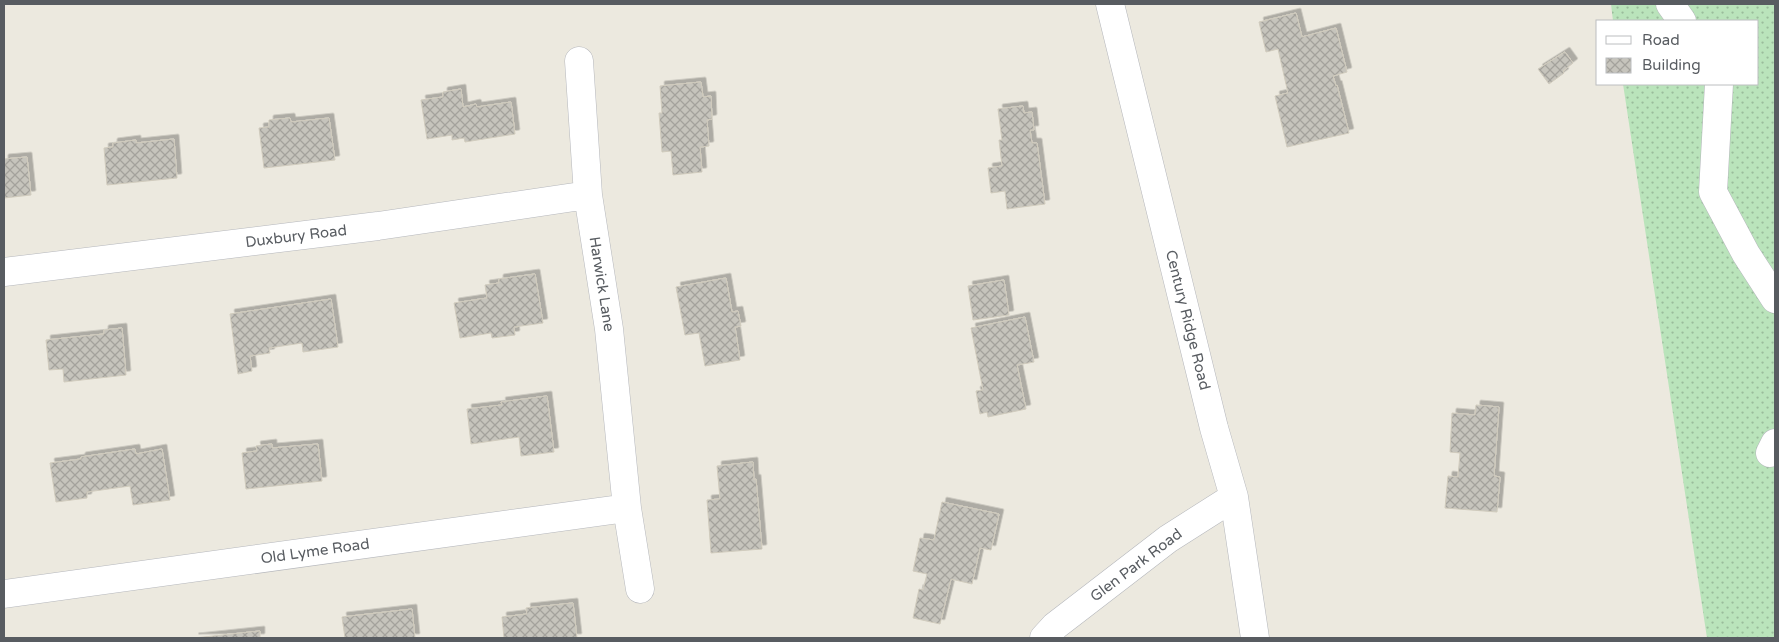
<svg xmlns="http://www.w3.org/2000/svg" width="1779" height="642" viewBox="0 0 1779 642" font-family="'Varela Round',sans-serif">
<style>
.grass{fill:url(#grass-dots)}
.building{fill:url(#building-cross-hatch);stroke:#d0cbbd;filter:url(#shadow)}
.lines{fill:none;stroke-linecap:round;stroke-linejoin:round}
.minor-casing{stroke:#b5b7bc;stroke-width:29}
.minor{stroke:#fff;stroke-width:28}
.labels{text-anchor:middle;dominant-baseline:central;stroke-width:4;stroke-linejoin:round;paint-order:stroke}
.street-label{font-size:15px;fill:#585c61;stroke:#fff}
</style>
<defs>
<pattern id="grass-dots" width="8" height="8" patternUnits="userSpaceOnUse" patternTransform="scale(1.25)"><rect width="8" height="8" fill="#bae4bb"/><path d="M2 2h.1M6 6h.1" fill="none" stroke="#9abc9b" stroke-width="1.8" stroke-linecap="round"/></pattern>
<pattern id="building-cross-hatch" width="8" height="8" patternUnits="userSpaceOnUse" patternTransform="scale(1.25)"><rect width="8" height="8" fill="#c6c4bc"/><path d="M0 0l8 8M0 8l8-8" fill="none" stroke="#a4a29c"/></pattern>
<filter id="shadow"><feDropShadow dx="4.5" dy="-4.5" stdDeviation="0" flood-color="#0004"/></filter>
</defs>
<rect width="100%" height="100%" fill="#ece9df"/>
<path class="grass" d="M1611 4H1775V638H1707L1623 84H1758V21H1613Z"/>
<path class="building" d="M1296 13 1302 37 1336 28 1347 72 1333 76 1336 86 1337 85 1349 133 1287 147 1275 96 1288 93 1278 49 1266 52 1259 22Z
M1565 52 1573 63 1563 71 1564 73 1549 84 1538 69Z
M701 82 703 97 711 96 712 119 707 120 709 146 700 147 702 172 673 175 671 151 662 152 659 113H662L660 86Z
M461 89 463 107 476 104 477 107 511 102 515 134 465 142 464 138 452 140V135L427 139 421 100 443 97V92Z
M1023 106 1024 113 1032 112 1034 130H1030L1032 143H1037L1045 204 1007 209 1005 191 991 193 988 168 1002 166 999 140H1002L998 109Z
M290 118 291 122 329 118 335 160 264 168 259 128 269 127V120Z
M174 139 177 178 107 185 104 148 113 147V143L136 140V143Z
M27 157 31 195 4 198V159Z
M535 274 543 323 514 327 515 335 492 338 491 333 460 338 454 303 487 298 485 285 499 283V279Z
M726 278 732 312 738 311 741 326 735 327 740 360 705 366 699 333 685 335 676 287Z
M1004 280 1009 315 973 320 968 286Z
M331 299 338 347 303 352 302 343 269 348 270 353 250 356 252 371 238 374 230 314Z
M1025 317 1034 362 1017 365 1026 409 988 417 987 412 980 414 976 391 983 390 971 328Z
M122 328 126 375 64 382 63 369 49 370 46 340 104 334V330Z
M547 396 554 452 521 456 519 437 471 444 467 409 502 405 501 402Z
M1476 405 1499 407 1494 476 1500 477 1497 512 1445 508 1448 476 1458 477 1460 453 1450 452 1452 413 1475 415Z
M272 444V448L318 444 322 481 246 489 242 453 257 451 256 446Z
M135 449 136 454 162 449 170 500 133 505 130 486 87 492V498L56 502 50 463 81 459V457Z
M753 462 754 480 756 479 762 549 711 553 707 500 720 499 717 466Z
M942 502 999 514 991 550 980 548 972 584 951 579 940 624 913 618 919 589 923 590 927 574 913 571 920 538 934 540Z
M573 603 577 638H504L502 617 527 614 526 608Z
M412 609 415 638H345L342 617Z
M260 631V638H194Z"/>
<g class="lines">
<defs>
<path id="minor" d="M1110 4 1214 428 1234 497 1255 638
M1670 4 1682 21
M579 61 588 195 609 329 627 508 640 589
M1719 84 1713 192 1746 254 1775 299
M4 272 378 226 588 195
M1770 453 1775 443
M4 594 627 508
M1044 638 1055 626 1168 539 1234 497"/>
</defs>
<use href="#minor" class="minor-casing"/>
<use href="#minor" class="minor"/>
</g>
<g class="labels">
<g class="street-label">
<text transform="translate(296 236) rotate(-7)">Duxbury Road</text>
<text transform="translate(602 284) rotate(81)">Harwick Lane</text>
<text transform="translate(1188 320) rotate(76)">Century Ridge Road</text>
<text transform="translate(315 551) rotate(-8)">Old Lyme Road</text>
<text transform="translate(1136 565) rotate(-37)">Glen Park Road</text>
</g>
</g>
<rect width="1779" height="642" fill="none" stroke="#585c61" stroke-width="10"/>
<rect x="1596" y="20" width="162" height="65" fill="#ffffff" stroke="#bcbec0"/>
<rect x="1606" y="36" width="25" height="8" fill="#ffffff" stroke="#bcbec0"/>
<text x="1642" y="45" font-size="15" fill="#585c61">Road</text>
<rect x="1606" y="58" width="25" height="15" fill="url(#building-cross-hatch)" stroke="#bcbec0"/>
<text x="1642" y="70" font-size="15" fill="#585c61">Building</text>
</svg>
